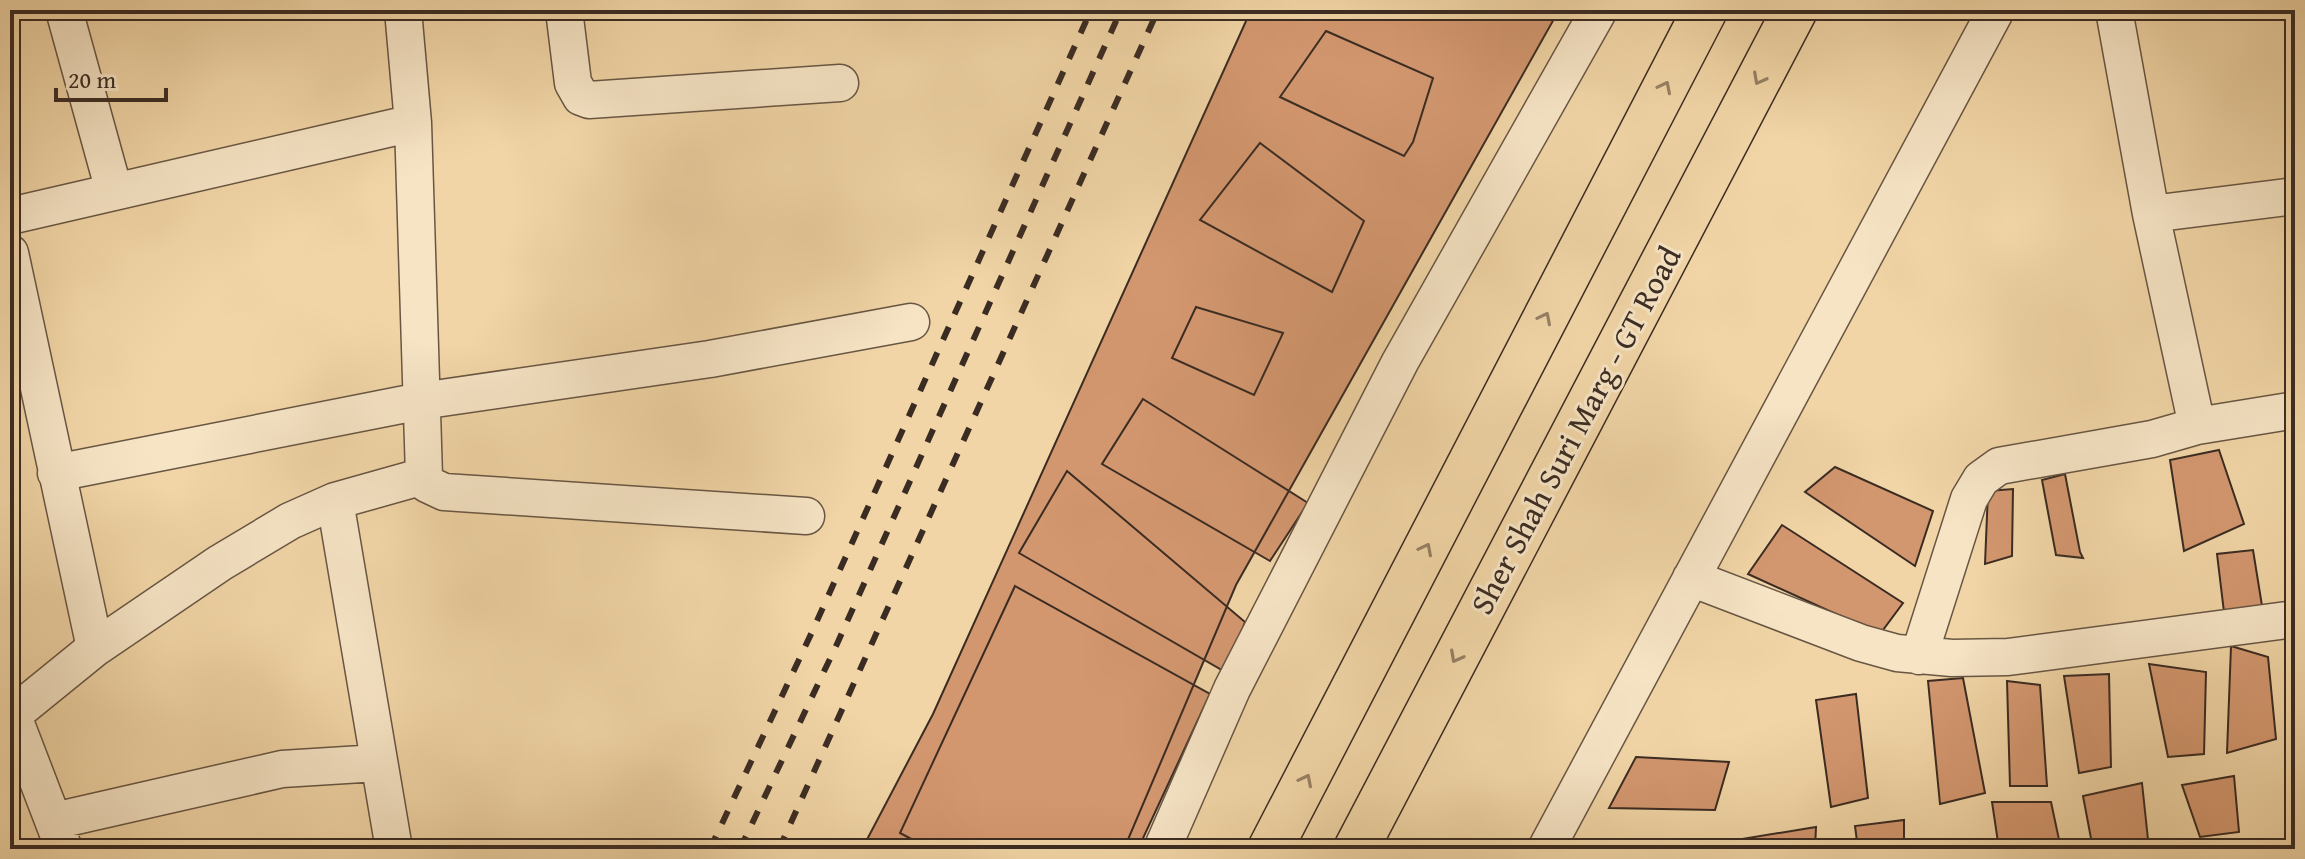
<svg xmlns="http://www.w3.org/2000/svg" width="2305" height="859" viewBox="0 0 2305 859" font-family="'Gentium Book Plus',serif">
<style>
.building{fill:#d3976f;stroke:#3b2c23;stroke-width:2}
.lines{fill:none;stroke-linecap:round;stroke-linejoin:round}
.minor-casing{stroke:#685644;stroke-width:39}
.major-casing{stroke:#3b2c23;stroke-width:47}
.minor{stroke:#f6e4c5;stroke-width:36}
.major{stroke:#f1d5a6;stroke-width:44}
.rail{stroke:#3b2c23;stroke-width:6;stroke-dasharray:14 14;stroke-linecap:butt}
.oneway{stroke:#968064}
.labels{text-anchor:middle;dominant-baseline:central;stroke-width:6;stroke-linejoin:round;paint-order:stroke}
.street-label{font-size:32px;fill:#3b2c23;stroke:#f6e4c5}
</style>
<rect width="100%" height="100%" fill="#f1d5a6"/>
<filter id="stains"><feTurbulence type="fractalNoise" baseFrequency=".0025" numOctaves="4"/><feColorMatrix values="0 0 0 0 .2 0 0 0 0 .09 0 0 0 0 .02 0 0 0 .5 -.17"/></filter>
<radialGradient id="worn" r=".72"><stop offset=".6" stop-color="#630" stop-opacity="0"/><stop offset="1" stop-color="#630" stop-opacity=".3"/></radialGradient>
<path class="building" d="M1251 10H1559L1236 585 1124 849H862L933 714Z
M1326 31 1433 78 1413 142 1404 156 1280 97Z
M1260 143 1364 221 1332 292 1200 220Z
M1196 307 1283 333 1254 395 1172 358Z
M1143 399 1308 503 1270 561 1102 464Z
M2219 450 2244 524 2184 551 2170 460Z
M1835 467 1933 511 1915 566 1805 492Z
M1067 471 1245 622 1227 673 1019 553Z
M2065 474 2080 552 2083 558 2056 555 2042 480Z
M2013 489 2012 556 1985 564 1988 491Z
M1782 525 1903 603 1880 634 1748 574Z
M2253 550 2263 612H2224L2217 554Z
M1015 586 1210 694 1138 849H930L900 833Z
M2231 646 2268 657 2276 739 2227 753Z
M2149 664 2206 672 2204 754 2168 757Z
M2109 674 2111 767 2079 773 2064 676Z
M1963 678 1985 793 1940 804 1928 681Z
M2007 681 2040 685 2047 786H2010Z
M1856 694 1868 798 1831 807 1816 700Z
M1636 757 1729 762 1715 810 1609 808Z
M2234 776 2239 832 2200 837 2182 785Z
M2142 783 2149 849H2093L2083 796Z
M1992 802H2051L2061 849H1999Z
M1904 820V849H1858L1855 826Z
M1816 827 1815 849H1705V845Z"/>
<g class="lines">
<defs>
<path id="minor" d="M64 10 114 191
M403 10 413 123
M564 10 573 83 581 97 589 100 840 83
M2114 10 2151 214 2197 426
M2151 214 2295 196
M10 216 413 123 424 476
M10 253 95 648
M56 473 421 401 710 359 911 322
M335 501 394 849
M1691 578 1861 643 1897 653 1952 658 2008 657 2295 619
M1919 656 1969 499 1981 479 1999 466 2152 439 2197 426 2295 410
M13 716 64 849
M10 717 95 648 220 563 290 521 335 501 424 476 427 484 444 492 806 516
M54 821 282 769 378 763
M1162 849 1232 689 1400 362 1599 10
M1546 849 1996 10"/>
<path id="major" d="M1270 849 1705 10
M1356 849 1795 10"/>
</defs>
<use href="#minor" class="minor-casing"/>
<use href="#major" class="major-casing"/>
<use href="#minor" class="minor"/>
<use href="#major" class="major"/>
<path class="rail" d="M710 849 812 632 1091 10
M740 849 837 644 1121 10
M779 849 1158 10"/>
</g>
<defs><path id="oneway-chevron" d="M-2-3.5L2.5 0L-2 3.5" fill="none" stroke-width="1.6" stroke-linecap="round" stroke-linejoin="round" transform="scale(2)"/></defs>
<g class="oneway">
<use href="#oneway-chevron" transform="translate(1759 79) rotate(118)"/>
<use href="#oneway-chevron" transform="translate(1665 87) rotate(-63)"/>
<use href="#oneway-chevron" transform="translate(1545 318) rotate(-63)"/>
<use href="#oneway-chevron" transform="translate(1426 549) rotate(-63)"/>
<use href="#oneway-chevron" transform="translate(1456 657) rotate(118)"/>
<use href="#oneway-chevron" transform="translate(1306 780) rotate(-63)"/>
</g>
<g class="labels">
<g class="street-label">
<text transform="translate(1575 430) rotate(-62)">Sher Shah Suri Marg - GT Road</text>
</g>
</g>
<rect width="2305" height="859" fill="none" stroke="#f1d5a6" stroke-width="40"/>
<rect x="12" y="12" width="2281" height="835" fill="none" stroke="#3b2c23" stroke-width="4"/>
<rect x="20" y="20" width="2265" height="819" fill="none" stroke="#3b2c23" stroke-width="2"/>
<path d="M56 88v12h110v-12" fill="none" stroke="#3b2c23" stroke-width="4"/>
<text x="68" y="88" font-size="24" fill="#3b2c23" stroke="#f6e4c5" stroke-width="6" paint-order="stroke">20 m</text>
<rect width="100%" height="100%" filter="url(#stains)"/>
<rect width="100%" height="100%" fill="url(#worn)"/>
</svg>
